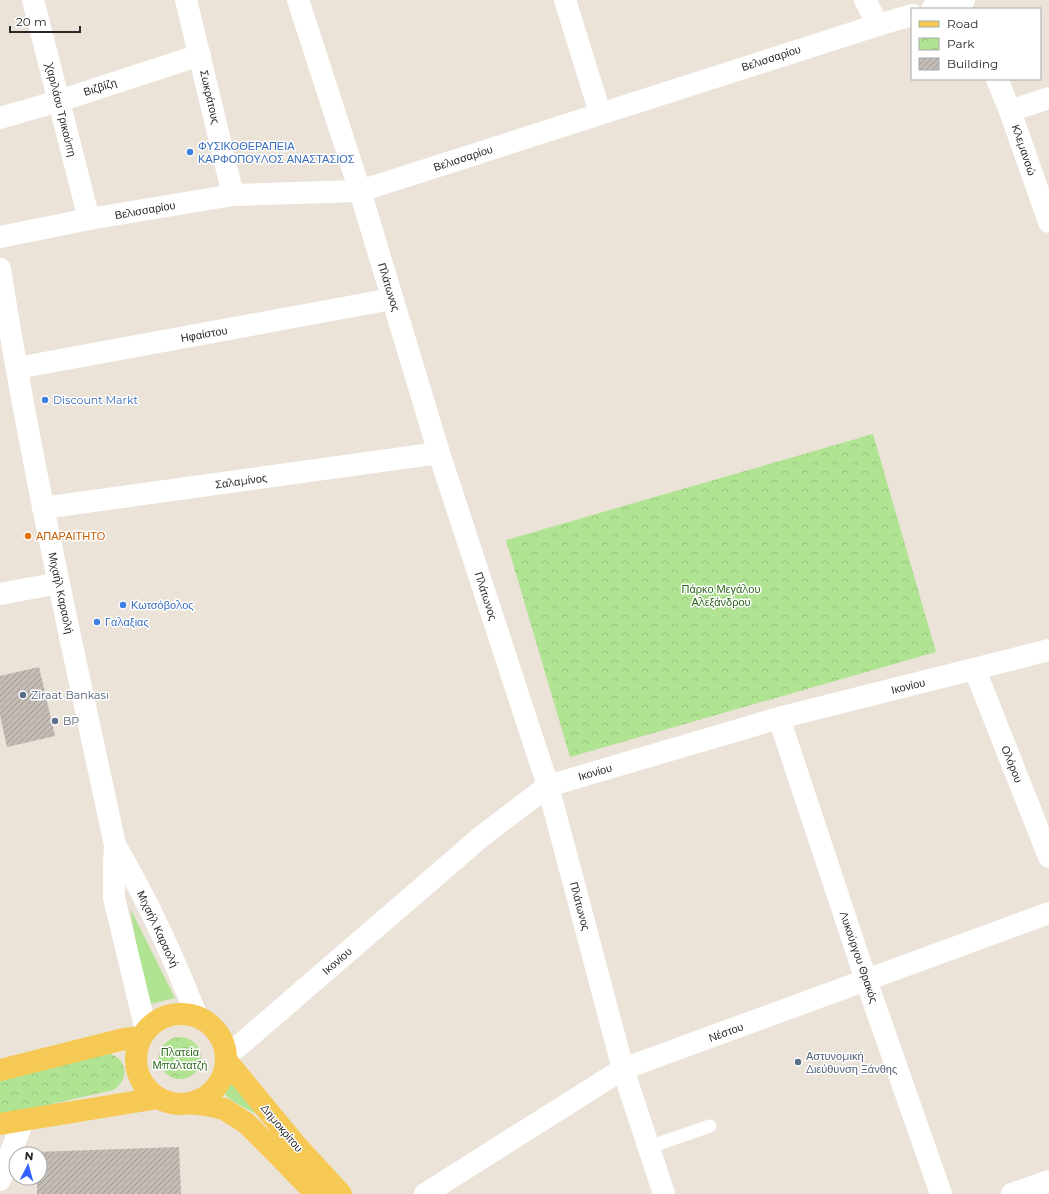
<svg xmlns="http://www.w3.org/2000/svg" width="1049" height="1194" viewBox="0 0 1049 1194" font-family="Montserrat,sans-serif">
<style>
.grass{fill:#b1e492}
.park{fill:url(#park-crowns)}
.building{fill:url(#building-hatch)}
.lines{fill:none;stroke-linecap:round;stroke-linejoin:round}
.service{stroke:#fff;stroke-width:13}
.minor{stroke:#fff;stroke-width:22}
.tertiary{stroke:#fff;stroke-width:22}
.secondary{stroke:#fff;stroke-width:22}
.primary{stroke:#f5c953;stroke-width:22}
.shop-dot{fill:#3f7fe0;stroke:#fff;stroke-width:1.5}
.food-dot{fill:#e8710a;stroke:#fff;stroke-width:1.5}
.service-dot{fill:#5c6f8a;stroke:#fff;stroke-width:1.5}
.labels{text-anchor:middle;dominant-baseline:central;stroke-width:3;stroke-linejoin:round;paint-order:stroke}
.street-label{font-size:11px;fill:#282828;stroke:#fff}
.shop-label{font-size:11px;fill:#366cbe;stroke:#fff;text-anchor:start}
.food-label{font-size:11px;fill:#c56008;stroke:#fff;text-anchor:start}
.park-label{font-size:11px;fill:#2a6617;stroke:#fff}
.service-label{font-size:11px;fill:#4e5e75;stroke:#fff;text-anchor:start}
</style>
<defs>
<pattern id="park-crowns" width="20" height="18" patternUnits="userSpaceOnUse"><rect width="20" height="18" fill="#b1e492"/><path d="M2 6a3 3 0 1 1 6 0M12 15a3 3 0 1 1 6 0" fill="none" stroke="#98c47e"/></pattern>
<pattern id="building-hatch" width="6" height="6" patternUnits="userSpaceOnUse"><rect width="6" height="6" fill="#c3bcb5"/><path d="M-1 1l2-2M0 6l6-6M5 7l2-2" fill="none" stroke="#9e9993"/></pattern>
</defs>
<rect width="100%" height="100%" fill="#ebe2d8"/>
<path class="grass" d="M130 908 175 998 147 1005Z
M230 1081 255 1111 254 1113C246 1108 218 1096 223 1086 224 1082 227 1082 230 1081Z"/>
<path class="park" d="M873 434 936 652 570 757 506 540Z
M159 1058a21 21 0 1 1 42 0a21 21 0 1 1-42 0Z
M108 1053C128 1059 130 1079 113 1090L0 1116V1077Z"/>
<path class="building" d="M39 667 55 736 7 747 0 715V676Z
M179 1147 181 1194H37V1178H40V1154H36V1152Z"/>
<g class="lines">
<path class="service" d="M649 1147 710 1126"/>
<path class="minor" d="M33 0 89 219
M186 0 233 195
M298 0 360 191 439 453 548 786 623 1069 664 1194
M565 0 600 113
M1010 111 1049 98
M0 118 59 101 200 55
M17 368 392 299
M43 508 439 453
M0 594 59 583
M975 670 1049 857
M779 718 866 980 941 1194
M226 1056 241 1044 482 836 548 786 779 718 1049 650
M425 1194 623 1069 1049 913
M1012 1194 1049 1181"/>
<path class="tertiary" d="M865 0 878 25
M932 9 964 0
M997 79 1010 111 1049 222
M0 237 89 219 233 195 360 191 878 25 912 15
M0 1180 23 1121"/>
<path class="secondary" d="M0 269C30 462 74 653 115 845L114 864V898L146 1030
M115 845C147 899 174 958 197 1017"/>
<path class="primary" d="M136 1059a45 45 0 1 1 90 0a45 45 0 1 1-90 0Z
M226 1060 295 1144 341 1194
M0 1070 124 1039 141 1037
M189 1103 207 1105 224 1109 246 1123 277 1154 316 1194
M0 1124 158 1098"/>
</g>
<g class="shop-dot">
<circle cx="190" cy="152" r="4"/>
<circle cx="45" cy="400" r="4"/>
<circle cx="123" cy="605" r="4"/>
<circle cx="97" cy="622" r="4"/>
</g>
<circle class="food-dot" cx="28" cy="536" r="4"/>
<g class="service-dot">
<circle cx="23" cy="695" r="4"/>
<circle cx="55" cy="721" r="4"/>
<circle cx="798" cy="1062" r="4"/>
</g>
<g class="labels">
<g class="street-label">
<text transform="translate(771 58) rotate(-18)">Βελισσαρίου</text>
<text transform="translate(100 87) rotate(-18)">Βιζβίζη</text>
<text transform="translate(210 97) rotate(77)">Σωκράτους</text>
<text transform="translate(61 110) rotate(76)">Χαριλάου Τρικούπη</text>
<text transform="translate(1024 150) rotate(71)">Κλεμανσώ</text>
<text transform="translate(463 158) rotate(-18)">Βελισσαρίου</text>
<text transform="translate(145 210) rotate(-10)">Βελισσαρίου</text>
<text transform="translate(389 287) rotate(73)">Πλάτωνος</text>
<text transform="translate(204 334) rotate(-10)">Ηφαίστου</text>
<text transform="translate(241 481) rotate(-8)">Σαλαμίνος</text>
<text transform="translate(61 593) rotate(78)">Μιχαήλ Καραολή</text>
<text transform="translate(486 596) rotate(72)">Πλάτωνος</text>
<text transform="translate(908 686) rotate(-14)">Ικονίου</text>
<text transform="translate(1012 764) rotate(68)">Ολόρου</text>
<text transform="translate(595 772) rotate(-16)">Ικονίου</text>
<text transform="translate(580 906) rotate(75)">Πλάτωνος</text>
<text transform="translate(158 929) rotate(65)">Μιχαήλ Καραολή</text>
<text transform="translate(859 957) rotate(71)">Λυκούργου Θρακός</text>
<text transform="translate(337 961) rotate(-41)">Ικονίου</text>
<text transform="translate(726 1032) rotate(-20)">Νέστου</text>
<text transform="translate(282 1128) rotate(50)">Δημοκρίτου</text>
</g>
<g class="shop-label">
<text x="198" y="146">ΦΥΣΙΚΟΘΕΡΑΠΕΙΑ<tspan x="198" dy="13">ΚΑΡΦΟΠΟΥΛΟΣ ΑΝΑΣΤΑΣΙΟΣ</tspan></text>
<text x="53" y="400">Discount Markt</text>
<text x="131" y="605">Κωτσόβολος</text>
<text x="105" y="622">Γαλαξιας</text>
</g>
<g class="food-label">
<text x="36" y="536">ΑΠΑΡΑΙΤΗΤΟ</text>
</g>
<g class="park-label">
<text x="721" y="589">Πάρκο Μεγάλου<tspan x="721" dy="13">Αλεξάνδρου</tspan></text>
<text x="180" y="1052">Πλατεία<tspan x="180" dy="13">Μπαλτατζή</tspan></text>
</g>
<g class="service-label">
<text x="31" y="695">Ziraat Bankası</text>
<text x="63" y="721">BP</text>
<text x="806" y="1056">Αστυνομική<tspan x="806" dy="13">Διεύθυνση Ξάνθης</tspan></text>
</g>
</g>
<rect x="911" y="8" width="130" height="72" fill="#ffffff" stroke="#a9a9a9"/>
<rect x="919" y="21" width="20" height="6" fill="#f5c953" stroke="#a9a9a9"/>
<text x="947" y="28" font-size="12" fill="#282828">Road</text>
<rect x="919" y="38" width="20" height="12" fill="url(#park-crowns)" stroke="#a9a9a9"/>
<text x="947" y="48" font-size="12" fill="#282828">Park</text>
<rect x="919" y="58" width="20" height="12" fill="url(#building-hatch)" stroke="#a9a9a9"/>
<text x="947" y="68" font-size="12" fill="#282828">Building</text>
<g transform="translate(28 1166) rotate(6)"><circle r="19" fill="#ffffff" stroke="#a9a9a9"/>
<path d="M0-3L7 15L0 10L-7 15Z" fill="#3160ff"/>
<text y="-6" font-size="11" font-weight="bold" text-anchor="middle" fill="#282828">N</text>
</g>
<path d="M10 26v6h70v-6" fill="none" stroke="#282828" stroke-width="2"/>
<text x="16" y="26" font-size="12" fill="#282828" stroke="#ffffff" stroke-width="3" paint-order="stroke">20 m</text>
</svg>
